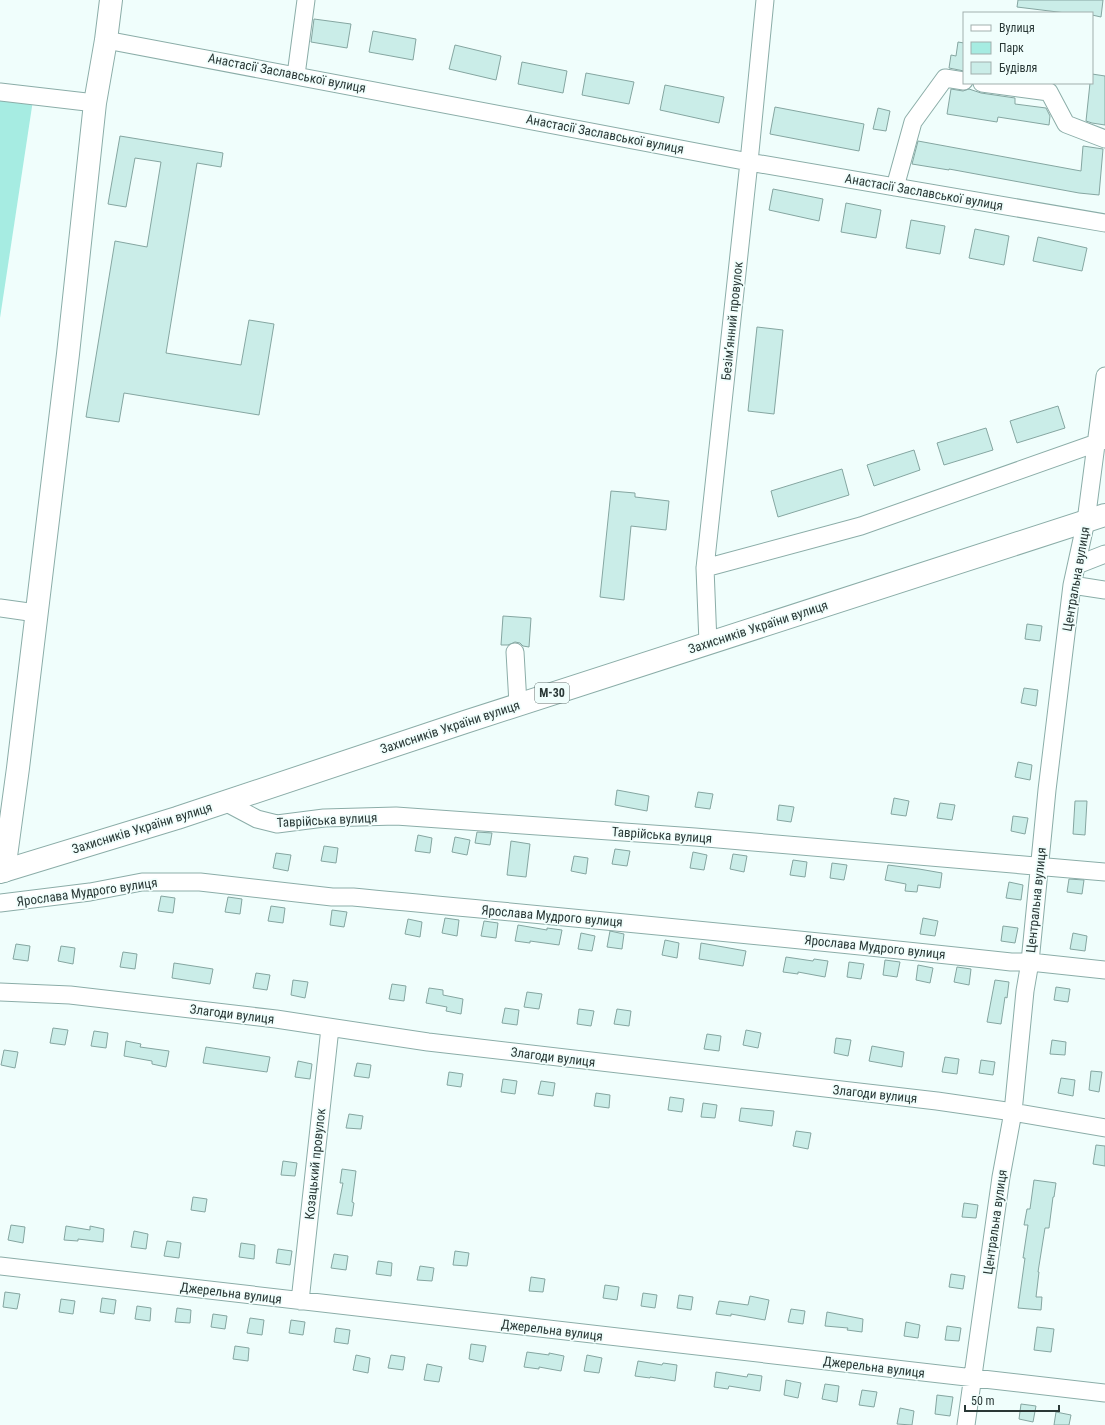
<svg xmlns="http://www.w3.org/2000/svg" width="1105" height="1425" viewBox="0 0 1105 1425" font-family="'Roboto Condensed',sans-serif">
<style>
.green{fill:#a6ece2}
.building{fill:#caede8;stroke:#85a6a1}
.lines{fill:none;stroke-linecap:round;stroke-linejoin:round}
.minor-casing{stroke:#8bada8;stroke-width:19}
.major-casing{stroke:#8bada8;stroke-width:24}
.highway-casing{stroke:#8bada8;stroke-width:24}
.minor{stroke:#fff;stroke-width:17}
.major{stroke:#fff;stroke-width:22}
.highway{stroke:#fff;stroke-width:22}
.labels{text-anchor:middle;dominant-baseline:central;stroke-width:3.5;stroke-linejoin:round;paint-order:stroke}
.shield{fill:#f0fefc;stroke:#657371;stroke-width:1}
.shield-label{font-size:12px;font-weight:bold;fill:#2a3836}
.street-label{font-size:13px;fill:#2a3836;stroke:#f0fefc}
</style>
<rect width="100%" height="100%" fill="#f0fefc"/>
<path class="green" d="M0 96 33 100 0 318Z"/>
<path class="building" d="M1018 0H1103L1101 17 1092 15V13H1066L1017 7Z
M314 19 351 24 347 48 311 42Z
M373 31 416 39 413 60 369 52Z
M958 42 964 43V71L949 68 951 55 956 56Z
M455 45 501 56 496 80 449 69Z
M522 62 567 71 563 93 518 84Z
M586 73 634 82 629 104 582 95Z
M1092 74 1105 76V125L1092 123 1086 121 1090 83H1092Z
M665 85 724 97 719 123 660 110Z
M951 89 963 91 969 89 981 93 1015 98V104L1046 108 1050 116 1049 125 998 117 997 122 947 114Z
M775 107 864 124 859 151 770 134Z
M878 108 890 111 886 131 873 129Z
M120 136 223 153 221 167 197 163 166 353 241 365 249 320 274 324 259 415 124 393 119 422 86 417 115 241 147 247 161 162 135 158 126 207 108 204Z
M918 141 1081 171 1083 146 1103 149 1099 195 1079 193 949 169V170L912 164Z
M773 189 823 199 819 221 769 210Z
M846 203 881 210 876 238 841 232Z
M911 220 945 226 940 254 906 248Z
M975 229 1009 236 1004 265 969 258Z
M1038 237 1087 248 1082 271 1033 261Z
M757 327 783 330 774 414 748 411Z
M1058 406 1065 428 1017 443 1010 421Z
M986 428 993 450 944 465 937 443Z
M914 450 920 470 874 486 867 465Z
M842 469 849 495 778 517 771 491Z
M611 491 635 493V497L669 501 666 530 631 526 624 600 600 597Z
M503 616 531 618 529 647 523 646 520 643 515 642 508 645H501Z
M1027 624 1042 626 1040 641 1025 639Z
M1024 688 1038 690 1036 706 1021 703Z
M1018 762 1032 765 1030 780 1015 777Z
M617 790 649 796 647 811 615 805Z
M698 792 713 794 710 809 695 807Z
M894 798 909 801 906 816 891 814Z
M1075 801H1087L1085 835 1073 834Z
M940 803 955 805 952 820 937 818Z
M779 805 794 807 791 822 777 820Z
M1013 816 1028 818 1025 834 1011 831Z
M477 832 492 833 490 845 475 843Z
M418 835 432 838 430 853 415 851Z
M455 837 470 840 467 855 452 852Z
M511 841 530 844 526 877 507 875Z
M324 846 338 848 336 863 321 861Z
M615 849 630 851 627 866 612 864Z
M693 852 707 855 704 870 690 868Z
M276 853 291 855 288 871 273 868Z
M733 854 747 856 744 872 730 869Z
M574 856 588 858 586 874 571 871Z
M793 860 807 862 805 877 790 875Z
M832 863 847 865 844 880 830 878Z
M888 865 919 869 942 873 940 888 918 885 917 892 905 891 906 884 885 880Z
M1069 879 1084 880 1082 894 1067 892Z
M1009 882 1023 885 1021 900 1006 898Z
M161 896 175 898 173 913 158 911Z
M228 897 242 899 240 914 225 912Z
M271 906 285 908 283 923 268 921Z
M332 910 347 912 344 927 330 925Z
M445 918 459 920 457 936 442 933Z
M923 918 938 921 935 936 920 934Z
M408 919 422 922 420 937 405 934Z
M484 921 498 923 496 938 481 936Z
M518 925 547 930V928L562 930 559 945 530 941V943L515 941Z
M1003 926 1018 928 1015 943 1001 941Z
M610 931 624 934 622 949 607 947Z
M581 933 595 936 592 951 578 949Z
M1073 933 1087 936 1085 951 1070 949Z
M665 940 679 943 677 958 662 955Z
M701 943 746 951 743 966 699 959Z
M16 944 30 946 28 961 13 959Z
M61 946 75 948 73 964 58 961Z
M123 952 137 954 135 969 120 967Z
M786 957 813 961 814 959 828 961 825 977 798 972V974L783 972Z
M885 960 900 962 897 977 883 975Z
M849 962 864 964 861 979 847 977Z
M174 963 213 969 210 984 172 978Z
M918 965 933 968 930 983 916 980Z
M957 967 971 969 969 985 954 982Z
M256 973 270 975 267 990 253 988Z
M293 980 308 982 305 998 291 995Z
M995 980 1009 982 1007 998 1005 997 1001 1024 987 1022Z
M392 984 406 986 404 1001 389 999Z
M1056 987 1070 989 1068 1002 1054 1000Z
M429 988 443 990V995L463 999 461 1014 446 1011 447 1007 426 1003Z
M527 992 542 994 539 1009 524 1007Z
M505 1008 519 1010 517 1025 502 1023Z
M579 1009 594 1011 591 1026 577 1024Z
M617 1009 631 1011 629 1026 614 1024Z
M53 1028 68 1030 65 1045 50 1043Z
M746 1030 761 1033 758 1048 743 1045Z
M94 1031 108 1033 106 1048 91 1046Z
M707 1034 721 1036 719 1051 704 1049Z
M836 1038 851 1040 848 1056 834 1053Z
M1052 1040 1066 1042 1065 1055 1050 1054Z
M126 1041 141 1044 140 1047 169 1051 166 1067 152 1064V1061L124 1056Z
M872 1046 904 1052 902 1067 869 1061Z
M206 1047 270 1057 267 1072 203 1063Z
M4 1050 18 1052 15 1068 1 1065Z
M945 1057 959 1059 957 1074 942 1072Z
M981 1060 995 1062 993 1075 979 1073Z
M298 1061 312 1064 310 1079 295 1077Z
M357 1063 371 1065 369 1078 354 1076Z
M1091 1071 1102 1072 1099 1092 1089 1090Z
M449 1072 463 1074 461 1087 447 1085Z
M1061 1078 1075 1080 1073 1096 1058 1093Z
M503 1079 517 1081 515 1094 501 1092Z
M541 1081 555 1083 553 1096 538 1094Z
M596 1093 610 1095 609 1108 594 1106Z
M670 1097 684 1099 682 1112 668 1110Z
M703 1103 717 1105 715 1118 701 1117Z
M741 1108 774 1111 772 1126 739 1121Z
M349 1114 363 1116 361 1129 346 1128Z
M796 1131 811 1133 808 1149 793 1146Z
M1096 1145 1105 1146V1166L1093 1164Z
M283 1161 297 1163 295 1176 281 1175Z
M342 1169 356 1171 352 1202 354 1203 352 1216 337 1214 343 1183H340Z
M1034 1180 1056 1183 1054 1197H1053L1049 1228H1045L1038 1272H1039L1036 1297H1042L1041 1310 1018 1308 1025 1258H1023L1028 1225H1024L1027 1209H1030Z
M193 1197 207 1199 205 1212 191 1210Z
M964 1203 978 1205 976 1218 962 1217Z
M11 1225 25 1227 23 1243 8 1240Z
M66 1226 90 1230V1226L104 1229 103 1242 78 1239V1241L64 1240Z
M134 1231 148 1234 146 1249 131 1247Z
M167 1241 181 1243 179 1258 164 1256Z
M241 1243 255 1245 254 1259 239 1257Z
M278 1249 292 1251 290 1265 276 1263Z
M455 1251 469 1253 467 1266 453 1265Z
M334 1254 348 1256 346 1270 331 1268Z
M378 1261 392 1263 391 1276 376 1274Z
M420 1266 434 1268 432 1281 417 1280Z
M951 1274 965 1276 963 1289 949 1287Z
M531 1277 545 1279 543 1292 529 1291Z
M605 1285 619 1287 617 1300 603 1298Z
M5 1292 20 1294 17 1309 3 1307Z
M643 1293 657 1295 655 1308 641 1306Z
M679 1295 693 1297 691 1310 677 1308Z
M750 1296 769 1300 765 1320 731 1314V1316L716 1314 719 1301 748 1305Z
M102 1298 116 1300 114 1314 100 1312Z
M61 1299 75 1301 73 1314 59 1312Z
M137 1306 151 1308 150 1321 135 1319Z
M177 1308 191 1310 190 1323 175 1322Z
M791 1309 805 1311 803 1324 788 1322Z
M827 1312 863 1319 862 1332 847 1330 848 1328 825 1326Z
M213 1314 227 1316 225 1329 211 1327Z
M250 1318 264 1320 262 1335 247 1333Z
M291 1320 305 1322 303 1335 289 1333Z
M906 1322 920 1325 918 1338 904 1336Z
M947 1326 961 1328 959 1341 945 1340Z
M1037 1327 1054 1329 1051 1352 1034 1350Z
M336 1328 350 1330 348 1344 334 1342Z
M471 1344 486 1346 483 1362 469 1359Z
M235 1346 249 1348 248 1361 233 1359Z
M527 1352 549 1355V1353L564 1356 561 1371 539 1367V1369L524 1367Z
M356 1355 370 1358 368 1373 353 1370Z
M391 1355 405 1357 403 1370 388 1368Z
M587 1355 602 1358 599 1373 584 1371Z
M638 1361 662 1365 663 1363 677 1365 675 1381 650 1377V1378L635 1376Z
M427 1364 442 1367 439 1382 424 1380Z
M716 1372 747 1377 748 1374 762 1376 760 1391 729 1386 728 1389 714 1387Z
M786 1380 801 1383 798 1398 784 1395Z
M825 1384 839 1386 837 1402 822 1399Z
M862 1390 877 1392 874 1407 859 1405Z
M937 1395 953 1397 950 1416 935 1414Z
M1021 1404 1036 1406 1033 1422 1019 1419Z
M900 1408 914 1411 912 1425 897 1424Z
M1056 1412 1071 1415 1069 1425H1054Z"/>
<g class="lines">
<defs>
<path id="minor" d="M106 40 749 162 1105 223
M296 75 306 0
M982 83 1049 92 1066 124 1105 139
M0 92 95 103
M895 187 913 122 945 78 964 81
M1077 565 1105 554
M705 568 861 526 1105 440
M1072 585 1105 590
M0 608 36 613
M708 643 705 568 749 162 765 0
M515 652 518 704
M225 802 257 819 277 824 324 818 396 816 695 837 1105 872
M0 903 90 892 142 882H200L332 897H353C573 918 792 938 1011 962H1030L1105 970
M0 992 70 995 276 1019 428 1042 937 1101 1013 1112 1105 1128
M0 1266 1105 1393
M300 1301 330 1028
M966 1425 1001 1177 1013 1112 1025 991 1030 962 1047 790 1072 585 1086 521 1105 376"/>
<path id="major" d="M4 871 18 768 68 354 95 103 106 40 111 0"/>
<path id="highway" d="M0 872 177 818 465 722 1105 515"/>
</defs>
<use href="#minor" class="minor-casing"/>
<use href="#major" class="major-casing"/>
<use href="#highway" class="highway-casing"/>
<use href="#minor" class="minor"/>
<use href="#major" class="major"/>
<use href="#highway" class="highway"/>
</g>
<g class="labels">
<rect class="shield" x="535" y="683" width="34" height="20" rx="3"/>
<g class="shield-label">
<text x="552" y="693">М-30</text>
</g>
<g class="street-label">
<text transform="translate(287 73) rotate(11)">Анастасії Заславської вулиця</text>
<text transform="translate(605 134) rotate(11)">Анастасії Заславської вулиця</text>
<text transform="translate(924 192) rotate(10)">Анастасії Заславської вулиця</text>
<text transform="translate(732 321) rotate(-84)">Безімʼянний провулок</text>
<text transform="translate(1076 579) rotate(-80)">Центральна вулиця</text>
<text transform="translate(758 627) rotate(-18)">Захисників України вулиця</text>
<text transform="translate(450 727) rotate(-18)">Захисників України вулиця</text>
<text transform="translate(327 820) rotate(-3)">Таврійська вулиця</text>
<text transform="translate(142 828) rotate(-17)">Захисників України вулиця</text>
<text transform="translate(662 835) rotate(4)">Таврійська вулиця</text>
<text transform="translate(87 892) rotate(-8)">Ярослава Мудрого вулиця</text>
<text transform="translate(1036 900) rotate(-84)">Центральна вулиця</text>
<text transform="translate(552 916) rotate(5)">Ярослава Мудрого вулиця</text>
<text transform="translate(875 947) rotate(6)">Ярослава Мудрого вулиця</text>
<text transform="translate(232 1014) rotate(7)">Злагоди вулиця</text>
<text transform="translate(553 1057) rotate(7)">Злагоди вулиця</text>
<text transform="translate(875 1094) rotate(6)">Злагоди вулиця</text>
<text transform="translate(315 1164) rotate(-84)">Козацький провулок</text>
<text transform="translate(995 1222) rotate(-82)">Центральна вулиця</text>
<text transform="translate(231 1293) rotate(7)">Джерельна вулиця</text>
<text transform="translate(552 1330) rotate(7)">Джерельна вулиця</text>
<text transform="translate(874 1367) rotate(7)">Джерельна вулиця</text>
</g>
</g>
<rect x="963" y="12" width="130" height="72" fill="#f0fefc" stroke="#a1afad"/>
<rect x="971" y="25" width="20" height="6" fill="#ffffff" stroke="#a1afad"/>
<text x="999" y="32" font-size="12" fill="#2a3836">Вулиця</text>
<rect x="971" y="42" width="20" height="12" fill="#a6ece2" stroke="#a1afad"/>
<text x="999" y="52" font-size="12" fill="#2a3836">Парк</text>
<rect x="971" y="62" width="20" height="12" fill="#caede8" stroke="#a1afad"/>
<text x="999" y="72" font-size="12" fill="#2a3836">Будівля</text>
<path d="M965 1405v6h94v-6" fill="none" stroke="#2a3836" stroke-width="2"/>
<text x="971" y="1405" font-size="12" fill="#2a3836" stroke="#f0fefc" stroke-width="3" paint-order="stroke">50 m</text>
</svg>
